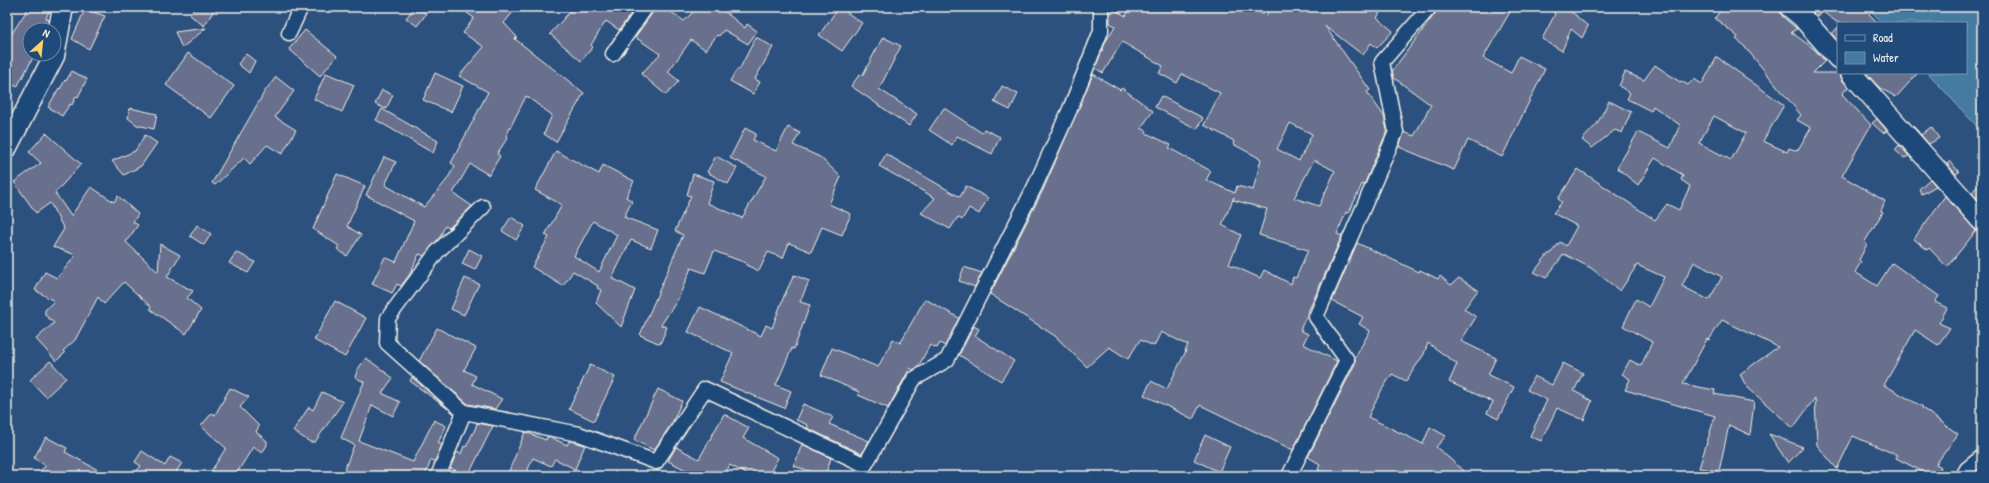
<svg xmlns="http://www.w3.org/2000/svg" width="1989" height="483" viewBox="0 0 1989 483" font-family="'Patrick Hand',sans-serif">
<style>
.water{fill:#447aa1;stroke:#8aaabd}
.building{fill:#676f8d;stroke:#f4f1e8;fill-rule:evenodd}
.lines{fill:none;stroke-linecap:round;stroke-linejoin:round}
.street-casing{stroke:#f4f1e8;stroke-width:17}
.secondary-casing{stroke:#f4f1e8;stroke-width:23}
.street{stroke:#1f4a7a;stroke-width:14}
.secondary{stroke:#1f4a7a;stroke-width:20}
</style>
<rect width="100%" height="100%" fill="#2d517e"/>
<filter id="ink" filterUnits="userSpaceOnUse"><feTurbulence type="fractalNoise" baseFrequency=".025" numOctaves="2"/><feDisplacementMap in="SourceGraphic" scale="8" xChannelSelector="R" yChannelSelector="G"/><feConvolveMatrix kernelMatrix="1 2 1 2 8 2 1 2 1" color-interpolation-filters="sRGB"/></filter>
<g filter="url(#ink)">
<path class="water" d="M1868 7H1982V132L1928 73H1966V23H1882Z"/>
<path class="building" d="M29 7H51L46 18 49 20 47 30H30V54H35L17 87 7 81V41Z
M195 7H216L204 26 190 15Z
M415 7H418L426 14 417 26 406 18Z
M459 7H517L504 23 517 37 515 39 584 93 556 142 544 134 552 115 526 96 506 136 508 137 497 154 500 156 489 175 470 164 453 193 472 206 449 228 445 226 440 237 424 256 419 254 410 274 401 286 397 284 392 293 372 284 385 257 396 262 414 221 366 195 384 157 396 162 385 185 424 207 446 181 455 166 451 163 488 92 459 76 484 47 463 33 474 18Z
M574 7H636L619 30 606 21 591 45 593 47 581 61 550 34Z
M654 7H664L684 21 698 7H719L745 28 747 24 757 31 748 44 724 30 719 36 717 35 706 50 691 40 668 72 679 81 666 95 641 74 660 54 635 37 653 12Z
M839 7 862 23 842 51 819 35Z
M1130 7H1250L1266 16 1270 7H1383L1377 18 1393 31 1377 48 1371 43 1363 55 1325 26 1370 90 1367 92 1384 116 1387 131 1364 185 1362 184 1349 213 1346 212 1337 234 1342 236 1300 330 1308 334 1303 344 1337 361 1293 450 1200 405 1193 419 1144 395 1151 381 1167 389 1186 351H1185L1188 345 1161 332 1154 346 1140 340 1128 359 1109 347 1087 367 1055 336 990 294 1043 190 1093 74 1120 90 1122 88 1153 111 1141 128 1147 131 1146 133 1171 145 1169 148 1211 171 1206 180 1235 193 1237 186 1253 190 1261 159 1233 144 1234 141 1204 125 1220 93 1182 74 1177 83 1159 73 1163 66 1122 42 1103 73 1095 68 1106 41 1115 26 1110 23V15L1113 9 1126 16ZM1290 123 1312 134 1299 161 1277 149ZM1314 160 1335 171 1319 206 1294 198ZM1234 197 1233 200 1267 209 1259 235 1308 250 1296 278 1293 277 1291 284 1264 270 1260 278 1229 264 1241 235 1222 225Z
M1440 7H1513L1483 58 1511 73 1519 56 1545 69 1502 157 1468 140 1454 170 1399 147 1404 132 1414 136 1431 105 1394 78 1392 71Z
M1548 7H1564L1577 16V17L1588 26 1582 38 1571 29 1562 51 1542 39 1555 14Z
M1723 7H1779L1782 16 1797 29 1791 32 1814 49 1825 61 1813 73H1840L1842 80 1848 87 1842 94 1871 125 1842 176 1885 201 1881 211 1883 212 1864 243 1867 244 1859 260 1861 262 1855 272 1877 286 1892 263 1939 296 1935 302 1947 308 1939 323 1950 328 1938 345 1915 330 1884 385 1923 407 1922 408 1958 434 1936 464 1941 467 1937 476H1931L1896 458 1897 455 1853 436 1837 469 1817 445 1815 398 1793 428 1746 386 1740 374 1778 347 1722 320 1709 340 1707 339 1683 384 1715 390 1714 394 1754 402 1750 435 1729 425 1719 471 1699 468 1715 416 1625 390 1630 379 1622 374 1630 360 1641 366 1652 342 1623 326 1636 299 1649 307 1664 277 1637 265 1620 291 1591 268 1564 254 1546 278 1534 272 1548 254H1550L1560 242 1566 246 1577 226 1553 213 1562 202 1558 199 1578 169 1655 220 1667 204 1679 210 1690 186 1681 180 1683 175 1655 158 1638 185 1617 168 1638 132 1670 148 1680 125 1653 106 1651 111 1627 99 1630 93 1619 86 1625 72 1644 80 1655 65 1680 82 1681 81 1688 85 1694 79 1702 84 1717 57 1784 105 1763 141 1787 152 1789 148 1797 151 1811 128 1797 120 1801 115 1745 47 1736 39 1738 37 1715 18ZM1714 116 1746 133 1731 160 1699 143ZM1694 262 1722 277 1709 300 1682 286Z
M1808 7H1875L1869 14 1878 23H1838L1823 12 1816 16Z
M85 9 105 16 89 49 72 39Z
M1838 27V41L1832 34Z
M206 28 182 48 175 32Z
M305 30 337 56 320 76 289 49Z
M756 37 773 47 755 79 760 82 753 94 730 81 737 69 739 70Z
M883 37 901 46 879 89 917 114 909 126 851 86 860 74 862 76Z
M188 53 234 86 211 118 166 85Z
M246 54 255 61 249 73 238 64Z
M72 71 87 79 78 97 76 96 72 105 70 104 62 116 48 107 59 88 60 89 65 80 66 81Z
M326 73 354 85 342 112 314 99Z
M435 73 463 86 451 112 423 100Z
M1866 73H1918L1896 97 1880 88Z
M276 77 294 91 275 117 296 130 282 154 267 145 250 164 244 158 215 185 212 183 265 91Z
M1002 86 1018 94 1010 110 994 102Z
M382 90 393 95 386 109 375 104Z
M1161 96 1203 118 1197 129 1155 107Z
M1609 101 1631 112 1622 133 1615 130 1592 148 1582 140 1597 124Z
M130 108 157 114 154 129 137 125 128 118Z
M944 108 982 133 984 129 1000 137 992 154 957 136 952 145 929 130Z
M382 109 438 141 433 153 376 120Z
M1877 119 1887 131 1883 133 1872 123Z
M1913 126 1921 135 1931 127 1939 138 1929 144Z
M788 127 800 133 793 145 820 157 841 177 829 204 851 214 842 235 822 227 811 252 789 243 783 258 768 252 759 271 746 265V263L714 251 705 273 691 268 678 299 661 325 667 327 660 344 640 335 683 235 675 231 691 196 687 195 693 174 714 181 707 203 742 218 766 176 730 158 745 128 756 134 753 140 776 151Z
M46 133 81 164 55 193 71 216 91 187 114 202 118 196 138 214 133 222 138 225 126 242 158 272 160 244 180 255 167 277 193 291 187 298 201 310 186 334 150 309 151 307 124 282 104 304 98 297 75 340 63 351 65 353 56 361 36 339 54 323 45 315V310L54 301 35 290 45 272 57 278 76 255 53 247 64 229 50 203 36 213 14 182 41 163 29 152Z
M145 135 157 143 141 166 124 175 112 161 135 151Z
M1899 145 1909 156 1904 158 1895 150Z
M556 151 599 174 603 165 634 181 626 197 632 201 624 217 658 230 651 248 631 240 612 278 635 290 621 327 596 303 601 290 597 288 598 286 573 271 563 286 532 267 549 237 545 235 562 205 535 190ZM593 221 617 235 599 272 574 256Z
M886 154 960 197 966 186 988 198 979 214 969 208 962 220 958 217 950 229 921 213 935 198 879 166Z
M716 156 737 168 728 184 707 172Z
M1950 161 1959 172 1956 174 1947 164Z
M337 174 365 186 347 226 361 235 347 256 337 249 339 246 313 229Z
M1930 179 1936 186 1922 194 1919 189Z
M1982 179V204L1972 193Z
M1945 196 1976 231 1947 267 1929 248 1927 250 1914 239Z
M511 217 525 226 516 240 502 231Z
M197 225 211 234 204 245 190 236Z
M1357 243 1419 272 1420 270 1438 279 1440 276 1451 285 1459 278 1478 290 1464 309 1476 317 1461 341 1496 358 1488 375 1514 387 1498 419 1487 413 1493 402 1449 382 1457 364 1428 343 1424 354 1406 381 1392 374 1381 391 1368 417 1423 444 1430 427 1446 436 1436 447 1470 476H1363L1353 472 1351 476H1333L1318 470 1320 464 1308 457 1355 364V357L1370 331 1359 324 1363 317 1332 301Z
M469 249 482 256 475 270 462 264Z
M236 252 255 262 248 273 229 263Z
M964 267 982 273 975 287 959 281Z
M794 275 809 281 800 302 810 305 794 349 792 348 776 385 791 391 784 408 720 382 733 353 688 332 700 307 761 336 766 325 772 328 784 296Z
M465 278 479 284 464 315 451 309Z
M925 299 959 318 945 346 940 343 937 348 930 345 918 367 913 370 910 368 888 408 858 395 859 392 821 375 832 348 878 367 893 339 900 343Z
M335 301 366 318 345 357 314 340Z
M974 326 979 329 975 336 1014 361 1001 381 959 355Z
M437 328 476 348 464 370 476 376 472 384 502 399 495 409 468 404 419 361Z
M366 358 393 378 382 393 400 402 393 416 372 405 359 441 413 462 434 420 446 426 438 443 442 445 435 461 431 460 425 476H342L354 445 341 438 364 382 355 377 358 369Z
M50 361 66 378 46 397 30 380Z
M1563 363 1583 373 1574 391 1592 401 1584 420 1557 408 1541 441 1530 436 1547 400 1527 390 1534 376 1552 385Z
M590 365 615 377 594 421 569 409Z
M412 377 448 409 410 381Z
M230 388 249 397 240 407 259 426 256 432 267 441V445L262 453 253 447 235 476H208L226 448 201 426 212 413 215 415Z
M658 389 682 401 672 423 654 450 634 440Z
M322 392 343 402 315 442H310L293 431 309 407 313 410Z
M803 404 833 417 829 424 869 441 862 454 807 428 808 425 796 420Z
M724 414 749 428 743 438 778 458 768 476H750L730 465 724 476H706L693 470 692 473 668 461 676 447 699 459Z
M477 423 493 426 468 476 450 468 457 452 461 454 464 446 466 447 475 429Z
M525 432 546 440 547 437H550L567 445 569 441 585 445 575 469 555 459 551 466 533 458 525 476H507Z
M1769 434 1803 447 1788 463Z
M1205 435 1230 447 1219 472 1194 460Z
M46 437 67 448 65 452 109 476H33L46 466 34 458Z
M802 444 831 458 825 476 794 466Z
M142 451 165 466 170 457 182 463 176 472 181 476H132L141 466 135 462Z"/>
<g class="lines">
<defs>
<path id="street" d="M289 33 301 7
M613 54 646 7
M464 412 579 434 656 462 705 389 865 465 914 379 947 360 1035 186 1070 109 1101 31V7
M438 476 464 412 387 343 388 318 437 252 483 207
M1289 476 1347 360 1316 317 1396 132 1382 62 1430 7
M1963 476 1967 469 1982 457"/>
<path id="secondary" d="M1790 7 1802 17 1838 58
M1851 73 1982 221
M7 147 54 56 63 7"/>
</defs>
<use href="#street" class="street-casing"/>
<use href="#secondary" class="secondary-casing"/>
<use href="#street" class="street"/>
<use href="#secondary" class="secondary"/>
</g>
</g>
<rect width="1989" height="483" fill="none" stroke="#1f4a7a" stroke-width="24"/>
<rect x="12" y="12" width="1965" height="459" fill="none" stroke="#f4f1e8" stroke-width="1.5" filter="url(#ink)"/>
<rect x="1837" y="22" width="130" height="52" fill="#1f4a7a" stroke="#748da6"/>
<rect x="1845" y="35" width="20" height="6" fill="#1f4a7a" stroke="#748da6"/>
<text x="1873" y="42" font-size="12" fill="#f4f1e8">Road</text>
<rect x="1845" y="52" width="20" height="12" fill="#447aa1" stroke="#748da6"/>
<text x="1873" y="62" font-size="12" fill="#f4f1e8">Water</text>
<g transform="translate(42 42) rotate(27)"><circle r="19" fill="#1f4a7a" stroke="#748da6"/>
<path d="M0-3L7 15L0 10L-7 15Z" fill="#ffd166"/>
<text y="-6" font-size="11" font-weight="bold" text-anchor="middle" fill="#f4f1e8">N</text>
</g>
</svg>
